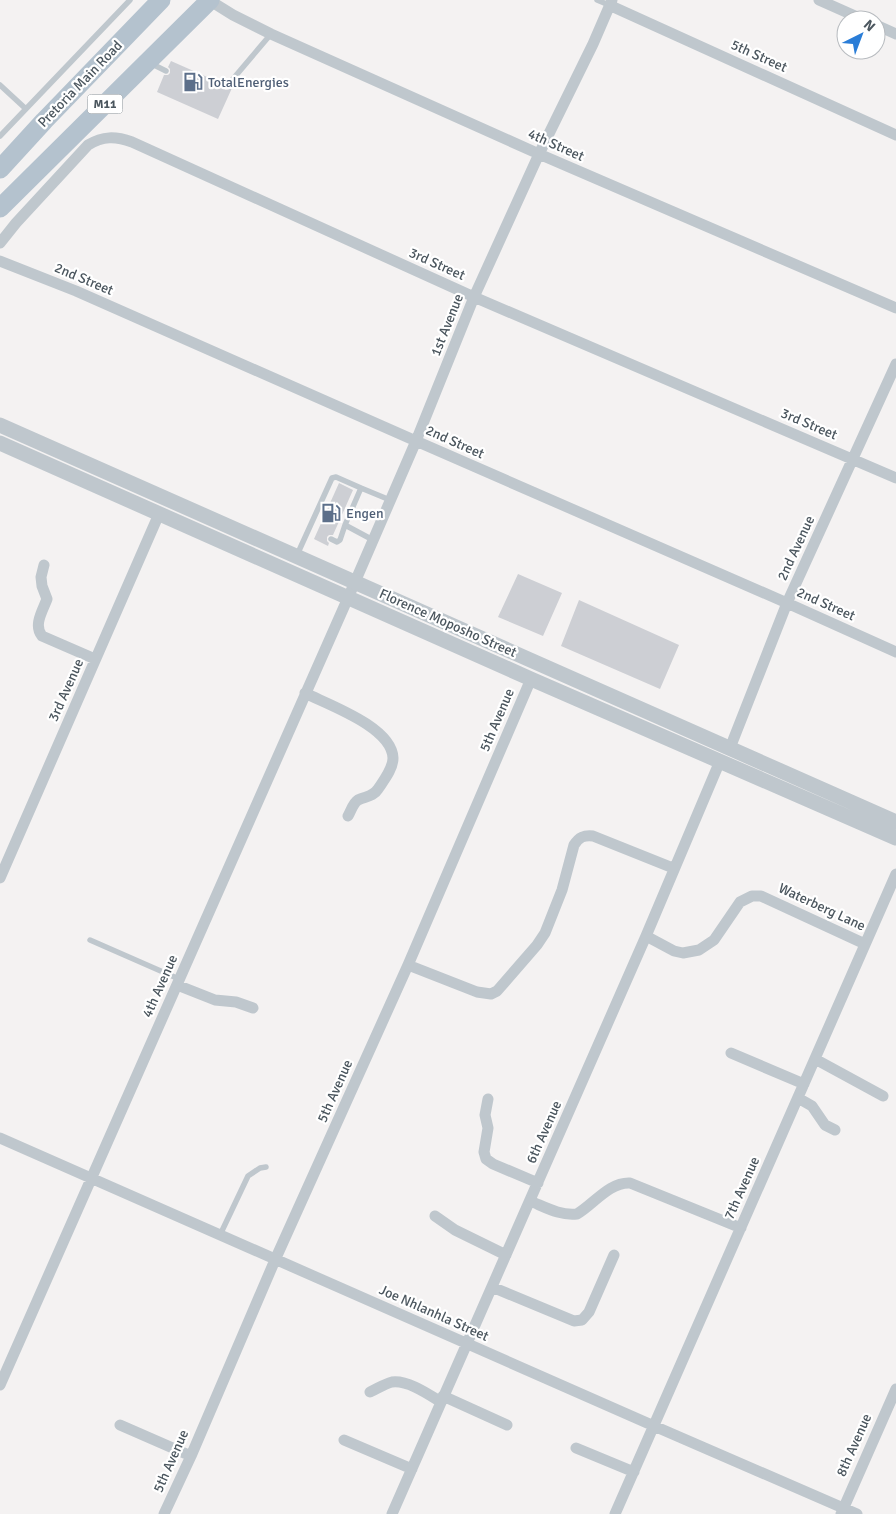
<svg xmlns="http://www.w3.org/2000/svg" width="896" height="1514" viewBox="0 0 896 1514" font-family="Signika,sans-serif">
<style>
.building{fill:#cdcfd4}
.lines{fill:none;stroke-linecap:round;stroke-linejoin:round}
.service{stroke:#bfc7cd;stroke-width:5.5}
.minor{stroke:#bfc7cd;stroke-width:11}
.tertiary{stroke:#bfc7cd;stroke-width:15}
.primary{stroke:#b4c2ce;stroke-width:19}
.labels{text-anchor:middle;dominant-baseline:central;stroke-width:4.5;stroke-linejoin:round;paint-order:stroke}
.shield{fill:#fff;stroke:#81898e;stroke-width:1}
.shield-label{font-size:12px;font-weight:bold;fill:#4b565e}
.street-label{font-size:14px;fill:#4b565e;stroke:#fff}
.service-label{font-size:14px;fill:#4e5e75;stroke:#fff;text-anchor:start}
</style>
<rect width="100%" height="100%" fill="#f4f2f2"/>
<path class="building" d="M171 61 223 84V88L226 90 232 88 218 119 157 92 164 75H168L170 73V69L168 67Z
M339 483 353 490 333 535H329L327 537V541L329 543 328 546 314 539Z
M518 574 562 593 543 636 498 617Z
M579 600 679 645 660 689 561 646Z"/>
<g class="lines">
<path class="service" d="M597 0 609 5
M150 63 166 71
M0 85 26 109
M227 86 271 34
M0 136 130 0
M331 539 337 542 340 540 345 525
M373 540 345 525 361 488 390 500
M297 555 332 478 336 477 361 488
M90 940 179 979
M220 1235 248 1176 260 1168 266 1167"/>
<path class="minor" d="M209 0 233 15 271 34 539 154 896 308
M819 0 864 20
M609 5 896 135
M876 25 896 34
M0 243 16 223 88 145C103 136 115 136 132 142L474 297 896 478
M0 261 76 291 416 441 787 603 896 652
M44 565 41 577 42 586 47 599C43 610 33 625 42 636L95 659
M305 693C329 705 392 727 393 758 393 769 384 780 378 789 373 797 366 796 358 800 353 803 351 811 348 816
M730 748 787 603 896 364
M0 878 159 514
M646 936 674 951 683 953 699 950 714 940 740 902 752 896H761L865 944
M408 965 477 992 491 994 497 991 537 945 545 933 562 890 574 845C579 837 584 835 593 836L673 868
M177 985 215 1000 236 1002 253 1008
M731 1053 804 1084
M815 1059 883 1096
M798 1098 812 1106 825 1125 835 1130
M488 1099 485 1115 488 1128 484 1152 486 1159 493 1164 538 1183
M0 1138 654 1426 857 1514
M530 1201C545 1207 560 1216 577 1214 594 1204 609 1182 630 1183L741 1228
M435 1216 455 1230 506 1255
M492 1287 574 1321 582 1320 589 1312 614 1255
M0 1385 355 582 416 441 474 297 539 154 593 44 612 0
M370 1392C377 1389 384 1384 392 1382 408 1380 428 1394 441 1402
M443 1396 507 1425
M120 1425 191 1456
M344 1440 412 1469
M576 1448 634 1472
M164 1514 191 1456 275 1260 408 965 531 679
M392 1514 646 936 720 761
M615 1514 896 874
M841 1514 896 1389"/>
<path class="tertiary" d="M0 425 896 822
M0 443 531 679 896 838"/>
<path class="primary" d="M0 169 44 121 161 0
M0 208 210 0"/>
</g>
<defs>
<symbol id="fuel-bare" viewBox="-9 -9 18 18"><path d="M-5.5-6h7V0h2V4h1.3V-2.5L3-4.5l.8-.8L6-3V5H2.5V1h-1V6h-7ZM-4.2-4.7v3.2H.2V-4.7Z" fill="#5c6f8a" stroke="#fff" stroke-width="2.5" paint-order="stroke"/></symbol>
</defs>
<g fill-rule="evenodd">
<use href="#fuel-bare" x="179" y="68" width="28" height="28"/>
<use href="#fuel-bare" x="317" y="499" width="28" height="28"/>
</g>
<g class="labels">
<rect class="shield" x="87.5" y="94.5" width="35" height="19" rx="4"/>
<g class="shield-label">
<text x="105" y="104">M11</text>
</g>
<g class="street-label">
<text transform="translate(759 56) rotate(24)">5th Street</text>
<text transform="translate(80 84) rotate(-46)">Pretoria Main Road</text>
<text transform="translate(556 145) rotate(24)">4th Street</text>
<text transform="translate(437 264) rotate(24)">3rd Street</text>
<text transform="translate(84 279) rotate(23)">2nd Street</text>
<text transform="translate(447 325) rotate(-68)">1st Avenue</text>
<text transform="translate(809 424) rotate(23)">3rd Street</text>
<text transform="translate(455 442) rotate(24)">2nd Street</text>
<text transform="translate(796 548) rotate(-65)">2nd Avenue</text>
<text transform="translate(826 604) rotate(24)">2nd Street</text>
<text transform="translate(448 623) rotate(24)">Florence Moposho Street</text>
<text transform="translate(66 690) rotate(-66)">3rd Avenue</text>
<text transform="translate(497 720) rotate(-67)">5th Avenue</text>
<text transform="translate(822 907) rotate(25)">Waterberg Lane</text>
<text transform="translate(160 986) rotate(-66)">4th Avenue</text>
<text transform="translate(335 1091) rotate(-66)">5th Avenue</text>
<text transform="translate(544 1132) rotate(-66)">6th Avenue</text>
<text transform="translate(742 1188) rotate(-66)">7th Avenue</text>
<text transform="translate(434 1313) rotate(24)">Joe Nhlanhla Street</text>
<text transform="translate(854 1445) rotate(-66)">8th Avenue</text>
<text transform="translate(171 1461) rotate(-66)">5th Avenue</text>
</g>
<g class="service-label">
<text x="208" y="82">TotalEnergies</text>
<text x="346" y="513">Engen</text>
</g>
</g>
<g transform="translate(861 35) rotate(42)"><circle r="24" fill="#ffffff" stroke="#b7bbbf"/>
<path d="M0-4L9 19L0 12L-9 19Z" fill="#2a7dd7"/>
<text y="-8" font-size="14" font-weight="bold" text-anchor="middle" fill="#4b565e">N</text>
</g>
</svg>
